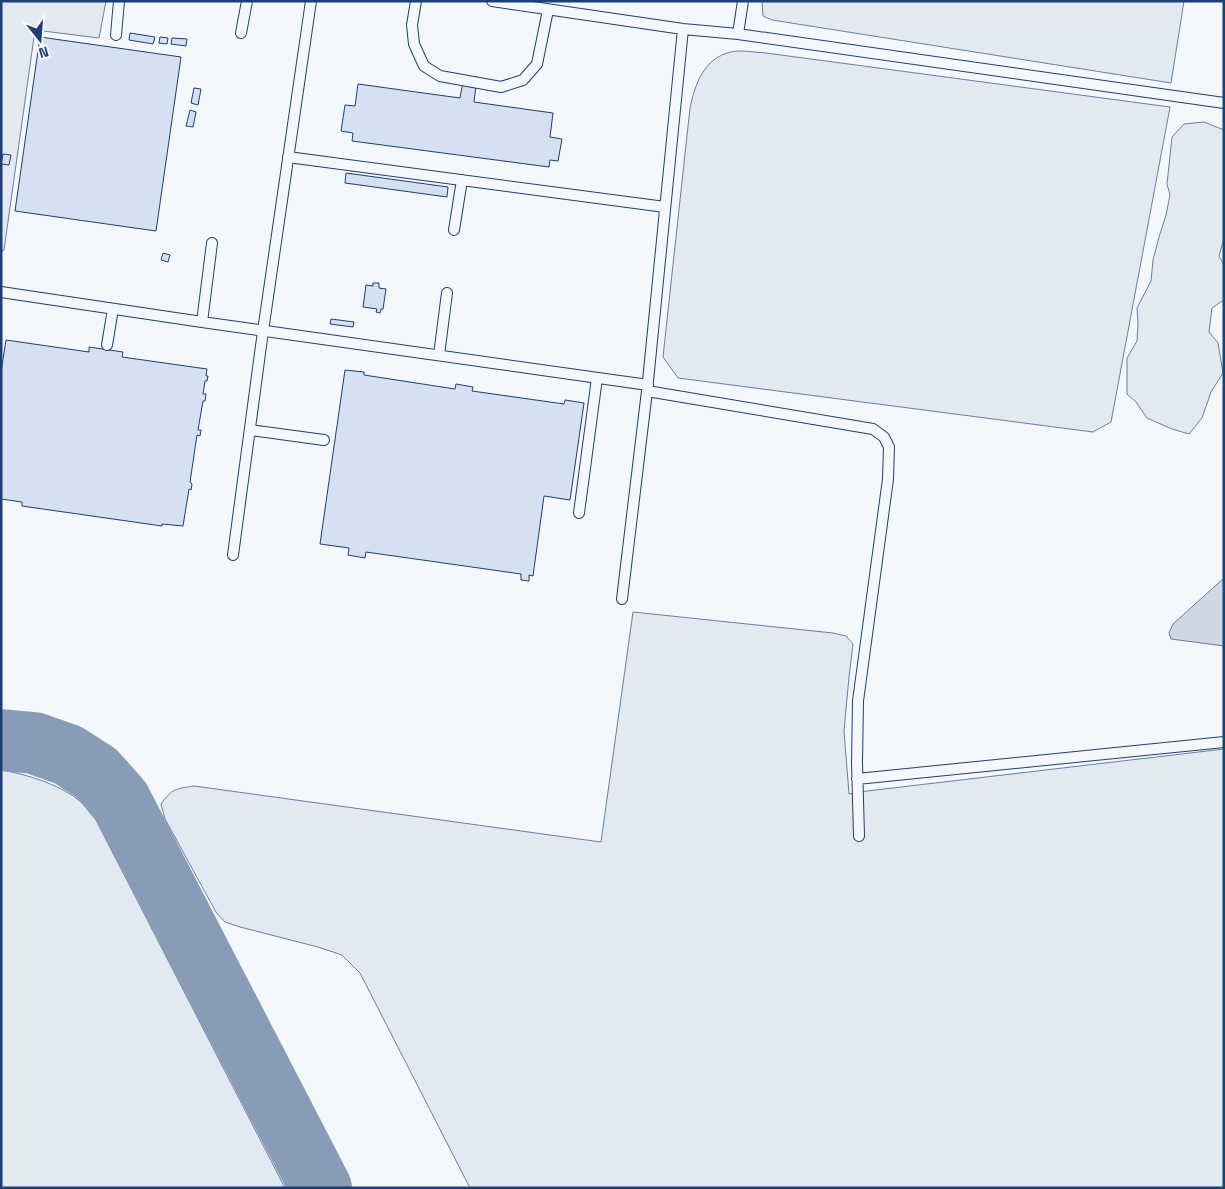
<svg xmlns="http://www.w3.org/2000/svg" width="1225" height="1189" viewBox="0 0 1225 1189" font-family="'Space Grotesk',sans-serif">
<style>
.green{fill:#e3e9f0;stroke:#687fa3}
.water{fill:#cfd7e4;stroke:#687fa3}
.lines{fill:none;stroke-linecap:round;stroke-linejoin:round}
.taxiway{stroke:#889bb7;stroke-width:62}
.building{fill:#d5e0f0;stroke:#1d3f73}
.service-casing{stroke:#1d3f73;stroke-width:12}
.service{stroke:#f4f7fb;stroke-width:10}
</style>
<rect width="100%" height="100%" fill="#f4f7fb"/>
<path class="green" d="M1 1H106L99 38 35 30 4 250 1 252Z
M762 1H1184L1171 83 772 20 763 16Z
M743 51 766 53 1170 107 1111 422 1093 432 678 378 663 357 690 108C695 84 704 58 731 52 734 51 739 51 743 51Z
M1204 122 1224 130V238L1219 256 1224 265V300L1212 308 1209 332 1218 343 1223 373 1211 392 1202 418 1189 434 1172 429 1147 418 1136 402 1127 394V358L1137 341 1138 323 1137 308 1151 281 1153 260 1159 237 1166 215 1170 195 1167 184 1172 137 1184 124Z
M633 612 833 633 846 636 853 644 849 677 844 731 849 794 867 791 1224 749V1188H470L360 973 342 955 318 947 240 927 225 922 216 912 165 819 161 804C173 788 175 789 194 786L601 842Z
M1 770C26 774 62 785 81 802 86 807 91 815 96 820L285 1188H1Z"/>
<path class="water" d="M1224 578V646L1171 639 1169 633 1173 624Z"/>
<g class="lines">
<path class="taxiway" d="M1 740 34 743 68 755 96 773 120 800 321 1188"/>
</g>
<path class="building" d="M130 33 155 37 153 44 129 40Z
M40 37 181 57 156 231 15 211Z
M160 37 168 38 167 44 159 43Z
M172 38 187 39 186 46 171 44Z
M464 76 477 77 474 102 553 113 550 137 562 139 558 161 550 160 549 167 352 141 353 133 341 131 345 105 355 106 358 84 460 98Z
M194 88 201 89 198 105 191 103Z
M190 110 196 112 193 127 186 126Z
M3 154 11 155 9 165 1 164Z
M346 173 448 187 447 197 345 183Z
M163 253 170 255 168 262 161 260Z
M373 283H379V288L386 289 383 309H381L380 313 376 312 377 309 363 307 366 285 373 286Z
M331 319 354 322 353 327 330 324Z
M6 340 89 352V347L123 352 122 357 207 369 206 376H208L207 381H205L203 394H206L205 401H203L198 430H201L200 436 197 435 190 482 192 484 191 490 189 489 183 526 162 524V526L22 506V502L1 499V501V372Z
M345 370 364 372V375L455 389 456 384 473 387 472 391 564 404 565 400 584 403 570 500 544 496 533 576 529 575V581L521 580V574L366 552 365 558 348 555 349 548 320 544Z"/>
<g class="lines">
<defs>
<path id="service" d="M416 1 412 25 414 44 424 66 440 76 501 87 523 80 537 64 548 10
M492 1 683 29 738 34 743 1
M241 33 247 1
M738 34 1224 103
M116 35 119 1
M288 157 665 207
M454 230 462 180
M1 292 202 322 648 385
M202 322 212 243
M107 345 113 309
M439 355 447 293
M647 391 873 429 884 437 889 447 888 479 858 701 857 762 859 836
M250 430 324 440
M579 513 597 378
M233 555 263 331 311 1
M622 599 647 391 683 29
M857 779 1224 742"/>
</defs>
<use href="#service" class="service-casing"/>
<use href="#service" class="service"/>
</g>
<rect width="1225" height="1189" fill="none" stroke="#1d3f73" stroke-width="5"/>
<g transform="translate(40 40) rotate(163)" stroke="#f4f7fb" stroke-width="4" paint-order="stroke">
<path d="M0-4L9 19L0 12L-9 19Z" fill="#1d3f73"/>
<text y="-8" font-size="14" font-weight="bold" text-anchor="middle" fill="#1d3f73">N</text>
</g>
</svg>
